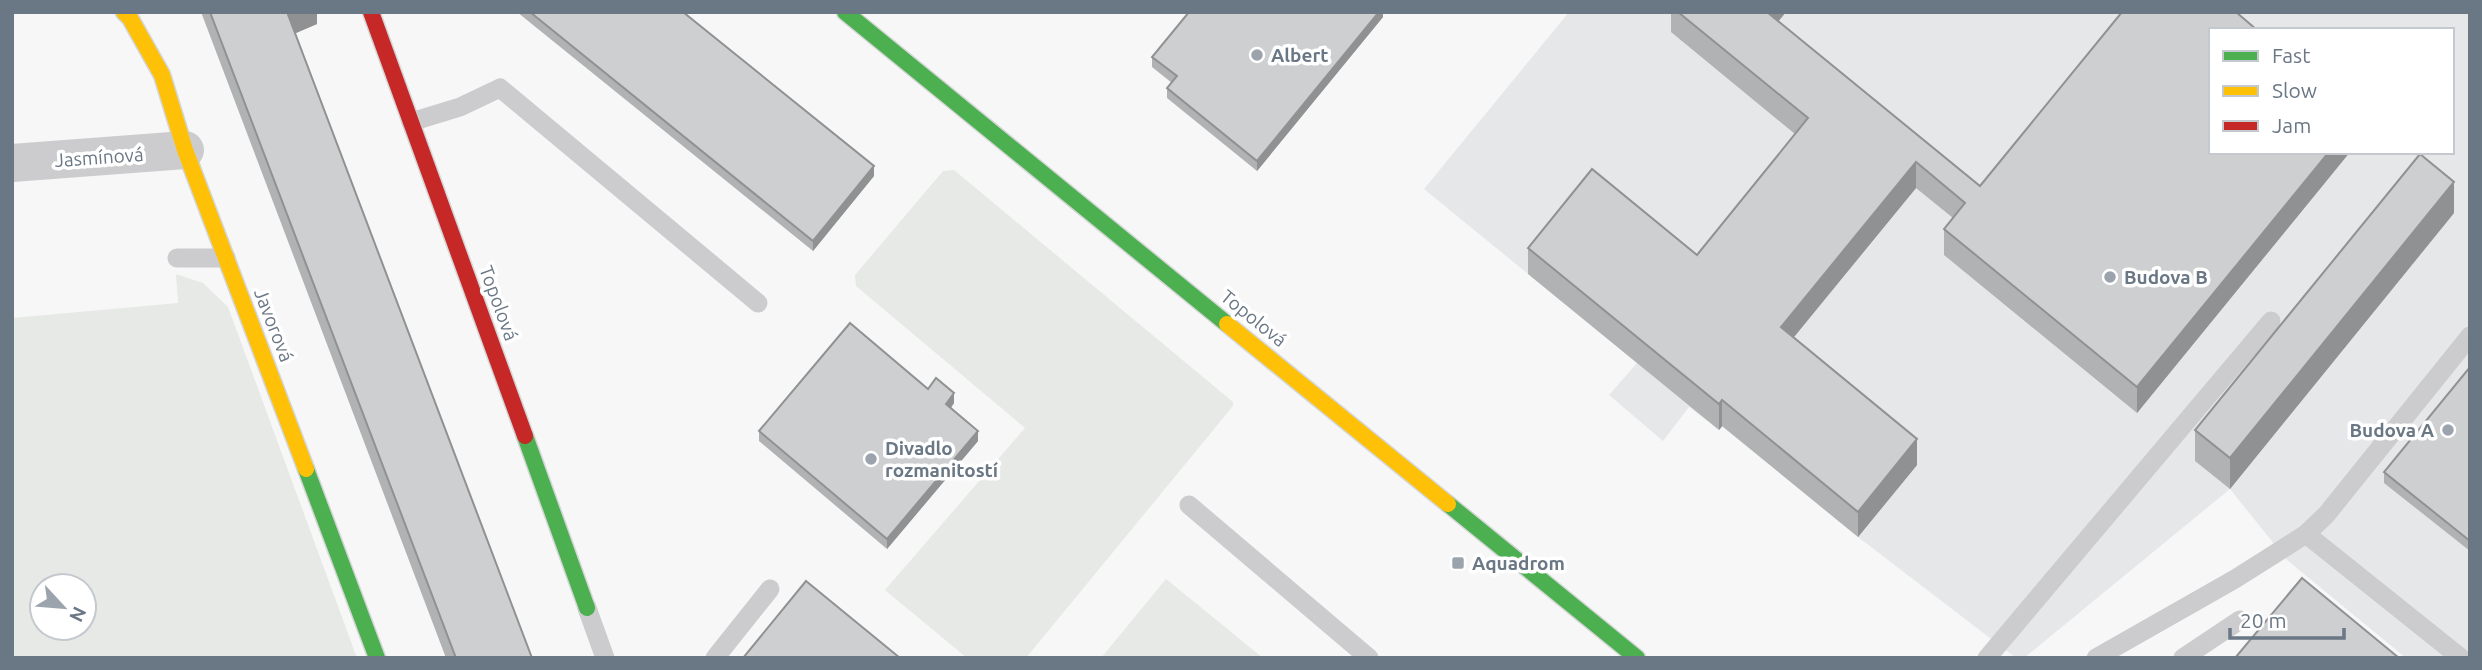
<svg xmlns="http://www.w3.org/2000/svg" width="2482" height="670" viewBox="0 0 2482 670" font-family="Ubuntu,sans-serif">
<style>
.built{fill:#e6e7e8;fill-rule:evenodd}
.green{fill:#e6e9e5;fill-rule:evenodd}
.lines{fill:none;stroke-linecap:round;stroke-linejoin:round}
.fast-casing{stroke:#d4d5d6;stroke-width:19}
.slow-casing{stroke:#d4d5d6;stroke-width:19}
.jam-casing{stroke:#d4d5d6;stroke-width:19}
.lane{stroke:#ccccce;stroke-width:19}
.street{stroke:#ccccce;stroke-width:38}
.fast{stroke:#4caf50;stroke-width:16}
.slow{stroke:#ffc107;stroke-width:16}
.jam{stroke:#c62828;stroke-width:16}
.wall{fill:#b1b2b3}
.shaded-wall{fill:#909192}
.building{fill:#cecfd0;stroke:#909192;stroke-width:2}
.poi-dot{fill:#9ba4ad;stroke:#fff;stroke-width:2.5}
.labels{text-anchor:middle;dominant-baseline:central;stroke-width:7;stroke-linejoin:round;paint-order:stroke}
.poi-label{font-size:19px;font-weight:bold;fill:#6a7785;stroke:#fff;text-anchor:start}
.street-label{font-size:19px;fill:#6a7785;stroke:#fff}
</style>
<rect width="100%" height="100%" fill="#f7f7f7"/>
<path class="built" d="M1569 12H2470V658H2406L2287 560 2230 489 2024 658H2016L1858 537 1723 427 1719 430 1689 407 1663 441 1609 395 1637 363 1424 189ZM2211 30H2452V152H2211Z"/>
<path class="green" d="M954 170 1233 402V406L1026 658H967L885 590 1025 428 856 286 855 275 943 171Z
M176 274 203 283 228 307 357 658H12V318L178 303ZM42 586H84V628H42Z
M1166 579 1263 658H1101Z"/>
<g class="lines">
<defs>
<path id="fast" d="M845 12 1227 324
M525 436 587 608
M306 469 377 658
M1448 504 1637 658"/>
<path id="slow" d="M124 12 130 18 162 75 185 150 306 469
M1227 324 1448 504"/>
<path id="jam" d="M371 12 525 436"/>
</defs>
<use href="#fast" class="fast-casing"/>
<use href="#slow" class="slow-casing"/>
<use href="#jam" class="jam-casing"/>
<path class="lane" d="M411 122 460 107 500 88 758 303
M177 258H226
M1189 505 1369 658
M2306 534 2461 658
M587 608 605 658
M715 658 770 589
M1987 658 2271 321
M2096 658 2235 579 2306 534 2326 515 2470 336
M2183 658 2240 620"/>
<path class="street" d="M12 163 185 150"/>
<use href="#fast" class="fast"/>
<use href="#slow" class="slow"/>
<use href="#jam" class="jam"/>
</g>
<path class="wall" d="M201 12H317V24L295 33 532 658H446Z
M517 12H683L874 176 813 251Z
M1383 12V17L1257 171 1167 98V88L1172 83 1152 67V57Z
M1671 12H1786L1778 22 1980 186 2211 152H2350L2137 413 1944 255V229L1953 218 1916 188 1793 337 1917 465 1858 537 1722 426 1719 430 1528 274V248L1697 255 1795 134 1671 32Z
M2454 213 2230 489 2195 461V430Z
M2470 367V551L2384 483V472Z
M928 389 954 403 951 408 978 441 887 549 759 441V431Z"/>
<path class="shaded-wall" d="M287 12H317V24L287 37Z
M1379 12H1383V17L1257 171V161Z
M1765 12H1786L1765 37Z
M2329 152H2350L2137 413V387Z
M1916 162V188L1781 353V327Z
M874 166V176L813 251V241Z
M2454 182V213L2230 489V458Z
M954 393V403L946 414V404Z
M1722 400V426L1719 430V404Z
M978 431V441L887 549V539Z
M1917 439V465L1858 537V512Z"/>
<path class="building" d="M210 12H287L532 658H456Z
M530 12H683L874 166 813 241Z
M1189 12H1379L1257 161 1167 88 1177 76 1152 57Z
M1678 12H1767L1980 186 2122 12H2236L2257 30H2211V152H2329L2137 387 1944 229 1965 203 1916 162 1781 327 1917 439 1858 512 1722 400 1719 404 1528 248 1592 169 1697 255 1808 118Z
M2420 154 2454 182 2230 458 2195 430Z
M850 323 928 389 936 378 954 393 946 404 978 431 887 539 759 431Z
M2470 367V541L2384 472Z
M2302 578 2399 658H2235Z
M806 581 900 658H743Z"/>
<g class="poi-dot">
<circle cx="1257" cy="55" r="7"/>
<circle cx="2110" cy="277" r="7"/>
<circle cx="2448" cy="430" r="7"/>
<circle cx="871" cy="459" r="7"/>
<rect x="1451" y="556" width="14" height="14" rx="3.5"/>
</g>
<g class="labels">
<g class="poi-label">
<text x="1271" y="55">Albert</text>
<text x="2124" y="277">Budova B</text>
<text x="2434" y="430" text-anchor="end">Budova A</text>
<text x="885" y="448">Divadlo<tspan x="885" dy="22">rozmanitostí</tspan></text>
<text x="1472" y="563">Aquadrom</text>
</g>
<g class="street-label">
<text transform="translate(99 157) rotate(-4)">Jasmínová</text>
<text transform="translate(499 303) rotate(70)">Topolová</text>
<text transform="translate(1254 318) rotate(39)">Topolová</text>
<text transform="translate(274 325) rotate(69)">Javorová</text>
</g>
</g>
<rect width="2482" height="670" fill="none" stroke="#6a7785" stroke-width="28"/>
<rect x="2209" y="28" width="245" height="126" fill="#ffffff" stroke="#c3c9ce" stroke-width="2"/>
<rect x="2223" y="51" width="35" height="10" fill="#4caf50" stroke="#c3c9ce" stroke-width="2"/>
<text x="2272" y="63" font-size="21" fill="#6a7785">Fast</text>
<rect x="2223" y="86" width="35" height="10" fill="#ffc107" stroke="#c3c9ce" stroke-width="2"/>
<text x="2272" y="98" font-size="21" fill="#6a7785">Slow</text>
<rect x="2223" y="121" width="35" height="10" fill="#c62828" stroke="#c3c9ce" stroke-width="2"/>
<text x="2272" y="133" font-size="21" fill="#6a7785">Jam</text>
<g transform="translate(63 607) rotate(116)"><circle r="33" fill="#ffffff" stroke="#c3c9ce" stroke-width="2"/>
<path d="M0-5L12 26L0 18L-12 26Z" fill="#9ba4ad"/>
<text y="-10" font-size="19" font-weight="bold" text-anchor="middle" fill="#6a7785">N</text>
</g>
<path d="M2230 628v10h114v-10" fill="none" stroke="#6a7785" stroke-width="3.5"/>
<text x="2240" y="628" font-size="21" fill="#6a7785" stroke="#ffffff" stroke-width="5" paint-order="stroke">20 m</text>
</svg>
